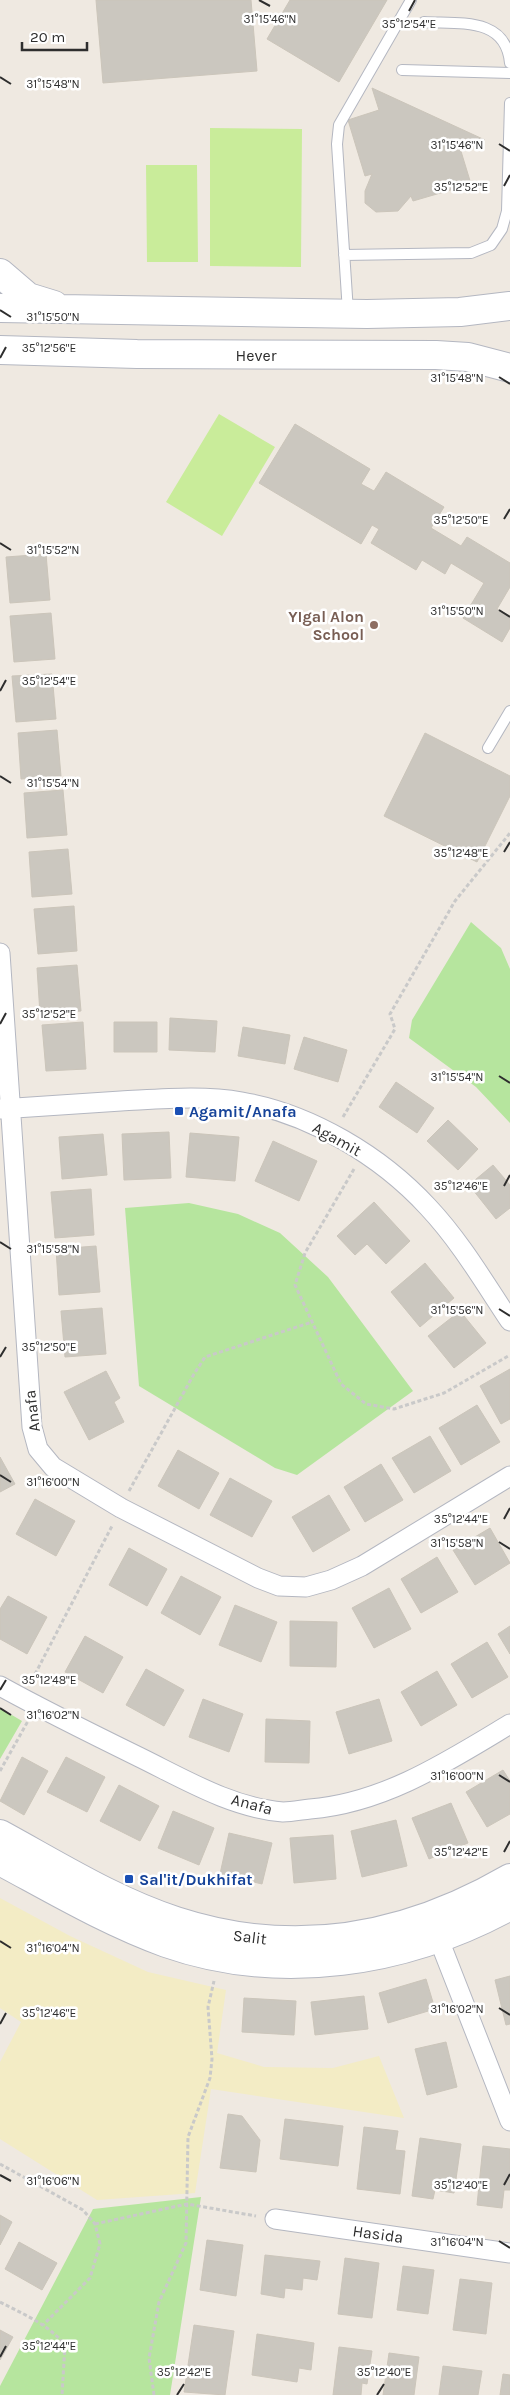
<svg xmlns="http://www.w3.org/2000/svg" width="510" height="2395" viewBox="0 0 510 2395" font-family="Karla,sans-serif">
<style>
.green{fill:#b6e59e}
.sand{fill:#f3ecc5}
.pitch{fill:#c9ec9a}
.building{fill:#cbc7bf;stroke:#cbc5ba}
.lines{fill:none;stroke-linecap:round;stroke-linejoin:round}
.lane-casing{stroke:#b4b7c1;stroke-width:12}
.street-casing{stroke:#b4b7c1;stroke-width:21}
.secondary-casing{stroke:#b4b7c1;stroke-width:30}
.path{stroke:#c9c9c9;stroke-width:3;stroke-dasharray:4 2.5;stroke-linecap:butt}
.lane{stroke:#fff;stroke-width:10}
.street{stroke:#fff;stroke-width:19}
.secondary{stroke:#fff;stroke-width:28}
.ticks{fill:none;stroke:#2e2e2e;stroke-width:2}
.education-dot{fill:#8d6e63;stroke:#fff;stroke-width:2}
.transit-dot{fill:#1a4fb4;stroke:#fff;stroke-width:2}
.labels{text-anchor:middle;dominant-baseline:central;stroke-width:5;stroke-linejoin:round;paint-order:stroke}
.street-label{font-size:16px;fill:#2e2e2e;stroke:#fff}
.education-label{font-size:16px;font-weight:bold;fill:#785e54;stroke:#fff;text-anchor:end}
.transit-label{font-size:16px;font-weight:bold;fill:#164399;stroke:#fff;text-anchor:start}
.ticks-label{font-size:12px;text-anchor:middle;fill:#2e2e2e;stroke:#fff;stroke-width:5;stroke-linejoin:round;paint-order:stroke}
</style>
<rect width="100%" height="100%" fill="#efe9e1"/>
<path class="green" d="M471 922 501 948 510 969V1123L476 1087 409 1038 412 1020Z
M189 1203 238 1214 280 1233 328 1277 413 1391 297 1475 275 1468 139 1386 125 1208Z
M0 1708 22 1721 0 1759Z
M201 2197 170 2395H0V2386L93 2209Z"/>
<path class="sand" d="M0 1898 70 1936 148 1972 226 1990 217 2053 264 2067 333 2068 379 2056 404 2118 211 2089 195 2193 97 2200 0 2139V2062L21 2022 0 2008Z"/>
<path class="pitch" d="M210 128 302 129 301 267 210 266Z
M146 165H197L198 262H147Z
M219 414 275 447 222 536 166 502Z"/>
<path class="building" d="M96 0H251L257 71 103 83Z
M290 0H387L339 82 267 39Z
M372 88 485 140 460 148 471 184 413 201 411 196 398 211 376 212 365 203V191L372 174 365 176 348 120 379 110Z
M295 424 370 469 361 484 374 491 386 472 444 507 431 528 461 546 467 537 510 563V587L497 609 510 616V628L502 642 463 618 484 583 451 563 445 574 422 560 416 570 371 543 379 529 372 525 361 544 259 483Z
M46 554 50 600 10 603 6 557Z
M51 613 55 659 14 662 10 616Z
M52 674 56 719 16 722 12 676Z
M57 730 61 776 21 779 18 733Z
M425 733 510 776V796L477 862 384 816Z
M63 790 67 835 27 838 24 793Z
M68 849 72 894 32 897 29 852Z
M74 906 77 951 38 954 34 909Z
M77 965 81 1011 40 1014 37 968Z
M170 1018 217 1021 215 1052 169 1050Z
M83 1022 86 1069 46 1071 42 1025Z
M114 1022H157V1052H114Z
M243 1027 290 1035 285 1064 238 1056Z
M304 1037 347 1050 338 1082 294 1069Z
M396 1082 434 1108 417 1133 379 1107Z
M448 1120 478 1149 458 1170 427 1141Z
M169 1132 171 1178 124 1180 122 1134Z
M190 1133 239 1137 235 1181 186 1177Z
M103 1134 107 1175 62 1179 59 1137Z
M273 1141 317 1161 299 1201 255 1181Z
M493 1165 510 1185V1208L496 1219 469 1185Z
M91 1189 94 1235 55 1238 51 1192Z
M374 1202 410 1241 386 1264 367 1244 355 1255 337 1236Z
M96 1246 100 1292 59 1295 56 1249Z
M425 1263 454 1298 420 1327 391 1292Z
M102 1308 106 1354 65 1357 61 1311Z
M460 1311 486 1343 454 1368 428 1336Z
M510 1369V1419L501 1424 480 1386Z
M106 1371 120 1398 114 1402 124 1422 89 1440 64 1392Z
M477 1405 500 1442 461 1465 439 1428Z
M430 1436 451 1471 414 1493 392 1458Z
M178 1450 219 1473 199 1509 158 1486Z
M0 1457 15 1484 0 1492Z
M381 1464 403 1500 365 1522 344 1487Z
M230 1478 272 1501 252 1537 210 1515Z
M329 1495 350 1530 313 1552 292 1517Z
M35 1499 75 1521 56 1556 16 1534Z
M490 1528 510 1563 475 1585 453 1550Z
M129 1548 167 1569 147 1606 109 1585Z
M437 1557 458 1592 421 1613 401 1579Z
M181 1576 221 1597 200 1635 161 1613Z
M389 1588 411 1629 374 1648 352 1608Z
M8 1596 47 1617 27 1654 0 1639V1609Z
M235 1605 277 1622 261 1662 219 1645Z
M290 1621 337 1622 336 1667 290 1666Z
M510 1626V1654L498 1634Z
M85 1636 123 1657 103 1693 65 1672Z
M487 1642 508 1677 472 1698 451 1664Z
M146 1669 184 1690 164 1726 126 1705Z
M437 1671 457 1705 421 1726 401 1692Z
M203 1699 243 1714 229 1752 189 1737Z
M379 1699 392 1741 349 1754 336 1712Z
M266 1719 310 1721 309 1763 265 1762Z
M22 1757 48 1771 24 1815 0 1801Z
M66 1757 105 1777 87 1812 47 1792Z
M503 1770 510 1781V1814L487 1827 466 1792Z
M119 1785 159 1806 140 1841 100 1821Z
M451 1803 468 1843 429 1859 412 1818Z
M173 1811 214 1828 199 1865 158 1848Z
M396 1820 407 1866 362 1877 351 1831Z
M229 1833 272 1843 262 1884 220 1874Z
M333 1835 336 1879 294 1883 290 1838Z
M510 1976V2024L506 2025 495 1980Z
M426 1979 435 2009 388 2023 379 1993Z
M364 1996 368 2029 315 2035 311 2002Z
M244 1998 296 2001 294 2035 242 2032Z
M446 2042 457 2087 427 2095 415 2049Z
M228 2114 242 2116 260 2140 256 2172 220 2168Z
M285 2119 343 2126 338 2166 280 2159Z
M364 2127 398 2131 395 2150 405 2151 400 2194 357 2189Z
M420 2138 461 2144 454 2193 435 2190 433 2199 412 2196Z
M483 2146 510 2149V2190H504L502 2208 477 2205Z
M0 2215 12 2222 0 2245Z
M207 2240 243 2245 236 2296 200 2290Z
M19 2242 57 2263 42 2290 5 2269Z
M265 2255 320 2261 317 2280 303 2278 302 2290 285 2288 284 2298 261 2294Z
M345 2258 379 2263 372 2318 338 2314Z
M403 2266 434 2270 428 2314 397 2310Z
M460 2279 492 2283 486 2334 453 2330Z
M194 2325 234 2331 225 2395 184 2392Z
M0 2330 13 2337 0 2360Z
M257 2334 314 2343 311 2370 299 2368 297 2382 252 2375Z
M339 2347 372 2351 367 2384 362 2383 361 2395H333Z
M389 2353 419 2357 414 2395H383Z
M443 2366 482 2371 478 2395H439Z
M503 2374 510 2375V2395H500Z"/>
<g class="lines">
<defs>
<path id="lane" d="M424 22C460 24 506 17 510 63
M402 70 510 73
M344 255 471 253 491 245 502 229 507 211 510 103
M348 312 337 144 339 125 411 0
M488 748 510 711"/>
<path id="street" d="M0 953 32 1427 38 1449 53 1467 121 1508 258 1578 279 1586 306 1587 331 1580 362 1566 510 1476
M0 1109C40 1106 81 1104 121 1101 161 1099 203 1095 242 1102 311 1114 381 1156 428 1207 460 1241 484 1282 510 1321
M0 1686C45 1711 92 1734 139 1757 184 1779 232 1808 283 1812 292 1812 301 1810 310 1809 384 1803 447 1762 510 1724
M434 1927 510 2121
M275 2219 510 2253"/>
<path id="secondary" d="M0 273 28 297 54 305
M0 308 367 314 460 312 510 306
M0 350 137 354 436 355 468 357 510 368
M0 1834C57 1865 114 1901 176 1921 293 1959 405 1939 510 1878
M0 1861C54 1890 108 1922 166 1943 280 1983 406 1963 510 1906"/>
</defs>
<use href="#lane" class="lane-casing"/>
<use href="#street" class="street-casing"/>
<use href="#secondary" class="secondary-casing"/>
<path class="path" d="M343 1117 395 1029 390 1014 455 901 510 833
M354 1169 305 1253 295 1285 341 1384 366 1404 394 1409 444 1393 510 1355
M129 1491 194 1374 205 1357 312 1322
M32 1680 112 1526
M0 1771 28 1721
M0 2164 83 2210 95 2224 100 2244 90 2278 43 2325
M95 2224 187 2204 256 2216
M0 2302C23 2314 48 2324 65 2345L62 2395
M154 2395 149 2358 159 2302 186 2243 188 2137 210 2078 212 2059 208 2007 214 1981"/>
<use href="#lane" class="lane"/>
<use href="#street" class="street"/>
<use href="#secondary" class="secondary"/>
</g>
<path class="ticks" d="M259 0 270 6M409 11 415 0M0 77 11 84M499 144 510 151M504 186 510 175M0 310 11 317M0 358 6 347M499 377 510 384M504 519 510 509M0 543 11 550M499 610 510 617M0 691 6 680M0 776 11 783M504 852 510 842M0 1024 6 1013M499 1076 510 1083M504 1186 510 1175M0 1242 11 1249M499 1309 510 1316M0 1357 6 1347M0 1475 11 1482M504 1519 510 1508M499 1542 510 1549M0 1690 6 1680M0 1708 11 1715M499 1775 510 1782M504 1852 510 1841M0 1941 11 1948M499 2008 510 2015M0 2024 6 2013M0 2175 11 2181M504 2185 510 2174M499 2241 510 2248M0 2357 6 2346M177 2395 184 2384M377 2395 384 2384"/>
<circle class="education-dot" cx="374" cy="625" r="5"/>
<g class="transit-dot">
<rect x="174" y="1106" width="10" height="10" rx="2.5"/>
<rect x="124" y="1874" width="10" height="10" rx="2.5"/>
</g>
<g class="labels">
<g class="street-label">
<text x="256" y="355">Hever</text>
<text transform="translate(337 1139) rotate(29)">Agamit</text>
<text transform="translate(32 1411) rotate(-97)">Anafa</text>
<text transform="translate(252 1804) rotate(15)">Anafa</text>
<text transform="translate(250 1937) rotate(7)">Salit</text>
<text transform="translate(378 2234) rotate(8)">Hasida</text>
</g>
<g class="education-label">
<text x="364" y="616">YIgal Alon<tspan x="364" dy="18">School</tspan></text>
</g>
<g class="transit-label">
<text x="189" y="1111">Agamit/Anafa</text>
<text x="139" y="1879">Sal'it/Dukhifat</text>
</g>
</g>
<g class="ticks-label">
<text x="270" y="23">31°15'46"N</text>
<text x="409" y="28">35°12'54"E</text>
<text x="53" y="88">31°15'48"N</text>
<text x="457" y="149">31°15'46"N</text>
<text x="461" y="191">35°12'52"E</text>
<text x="53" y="321">31°15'50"N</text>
<text x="49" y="352">35°12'56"E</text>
<text x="457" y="382">31°15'48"N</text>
<text x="461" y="524">35°12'50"E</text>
<text x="53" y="554">31°15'52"N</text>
<text x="457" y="615">31°15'50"N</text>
<text x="49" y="685">35°12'54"E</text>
<text x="53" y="787">31°15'54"N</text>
<text x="461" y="857">35°12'48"E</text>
<text x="49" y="1018">35°12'52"E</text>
<text x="457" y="1081">31°15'54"N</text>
<text x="461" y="1190">35°12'46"E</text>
<text x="53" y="1253">31°15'58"N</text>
<text x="457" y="1314">31°15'56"N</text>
<text x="49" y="1351">35°12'50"E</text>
<text x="53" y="1486">31°16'00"N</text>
<text x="461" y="1523">35°12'44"E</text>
<text x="457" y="1547">31°15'58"N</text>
<text x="49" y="1684">35°12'48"E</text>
<text x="53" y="1719">31°16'02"N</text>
<text x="457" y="1780">31°16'00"N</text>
<text x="461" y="1856">35°12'42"E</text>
<text x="53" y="1952">31°16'04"N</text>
<text x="457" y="2013">31°16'02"N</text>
<text x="49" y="2017">35°12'46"E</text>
<text x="53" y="2185">31°16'06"N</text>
<text x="461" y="2189">35°12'40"E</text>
<text x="457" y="2246">31°16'04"N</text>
<text x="49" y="2350">35°12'44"E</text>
<text x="184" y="2376">35°12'42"E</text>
<text x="384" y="2376">35°12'40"E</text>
</g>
<path d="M22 42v8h65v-8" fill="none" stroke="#2e2e2e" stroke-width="2.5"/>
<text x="30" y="42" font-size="15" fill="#2e2e2e" stroke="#ffffff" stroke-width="4" paint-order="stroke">20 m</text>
</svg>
